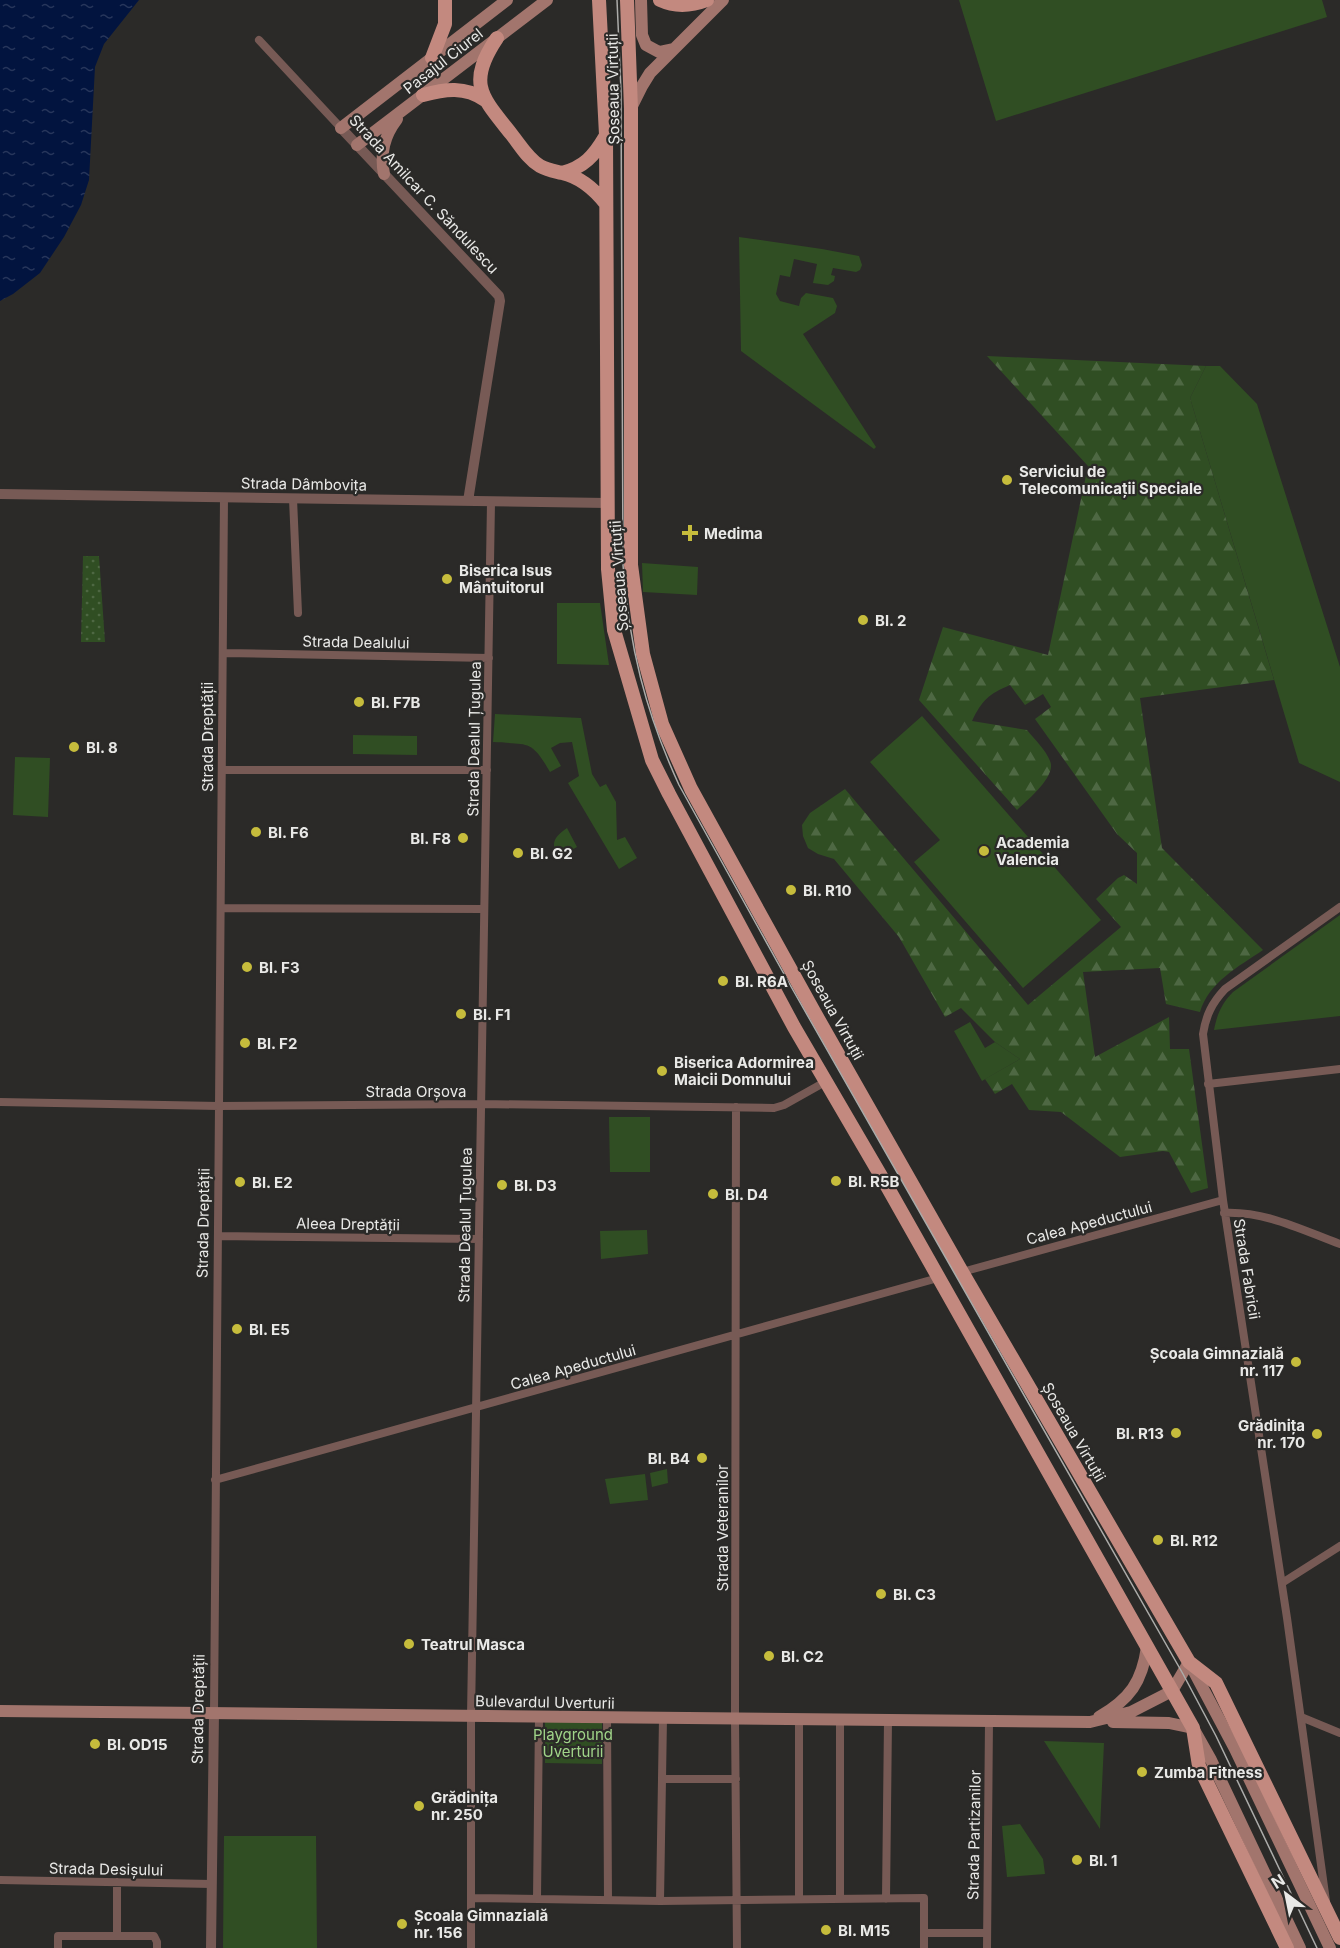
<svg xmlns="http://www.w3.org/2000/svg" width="1340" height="1948" viewBox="0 0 1340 1948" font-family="Inter,sans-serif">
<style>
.green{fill:#304e23}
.forest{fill:url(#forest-firs)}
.garden{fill:url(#garden-dots)}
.water{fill:url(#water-ripples)}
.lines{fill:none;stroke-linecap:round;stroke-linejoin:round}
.minor{stroke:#775a55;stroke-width:8}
.tertiary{stroke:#775a55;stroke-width:10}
.secondary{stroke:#a2756d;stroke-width:12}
.primary{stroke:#c3897f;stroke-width:14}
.tram{stroke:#acacaa;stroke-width:1.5}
.poi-dot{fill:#c6bc3c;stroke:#2b2a28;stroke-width:2}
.labels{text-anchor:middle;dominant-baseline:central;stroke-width:4.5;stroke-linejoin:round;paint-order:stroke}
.street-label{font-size:15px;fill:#e9e9e7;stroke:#2b2a28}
.poi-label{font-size:15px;font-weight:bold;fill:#e9e9e7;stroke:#2b2a28;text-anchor:start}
.park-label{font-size:15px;fill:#a0d589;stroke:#2b2a28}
</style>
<defs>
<pattern id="forest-firs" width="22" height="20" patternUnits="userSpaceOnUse" patternTransform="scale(1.5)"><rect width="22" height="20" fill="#304e23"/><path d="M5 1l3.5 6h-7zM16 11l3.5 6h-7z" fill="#4e6843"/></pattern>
<pattern id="garden-dots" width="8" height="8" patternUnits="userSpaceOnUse" patternTransform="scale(1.5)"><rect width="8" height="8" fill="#304e23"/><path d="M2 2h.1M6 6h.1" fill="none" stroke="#4e6843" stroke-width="1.8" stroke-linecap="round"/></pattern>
<pattern id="water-ripples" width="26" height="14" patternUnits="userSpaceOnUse" patternTransform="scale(1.5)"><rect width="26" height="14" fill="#02143f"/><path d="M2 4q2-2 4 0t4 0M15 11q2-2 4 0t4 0" fill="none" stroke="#27365b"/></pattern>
</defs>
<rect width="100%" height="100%" fill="#2b2a28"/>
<path class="green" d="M959 0H1322L1327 17 996 121Z
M739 237 822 249 859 256 862 265 860 270 856 272 833 268 831 275 835 276 834 281 828 285 813 283 817 264 794 259 790 277 780 275 776 294 780 301 799 306 801 298 806 293 833 298 837 306 835 313 803 334 876 447 874 449 741 351Z
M1206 366H1220L1257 404 1340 667V782L1299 763 1190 398Z
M642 563 698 567 697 595 643 592Z
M557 603H600L609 665 557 664Z
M495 714 581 718 592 774 600 787 606 784 616 802 617 840 625 837 637 858 619 869 568 783 579 776 572 742 560 743 551 748 561 766 550 772C531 739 529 745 493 742Z
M922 716 1101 920 1023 988 914 862 940 840 870 762Z
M353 735 417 736V755L353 754Z
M15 757 50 758 48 817 13 815Z
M567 828 577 847 559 857C549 844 555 836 567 828Z
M1340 915V1016L1214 1030C1217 1015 1221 1004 1233 992Z
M970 1022 985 1048 995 1042 1020 1059 982 1081 954 1031Z
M609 1117H650V1172H610Z
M647 1230 648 1254 601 1259 600 1231Z
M667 1469 668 1483 652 1487 650 1473Z
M645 1474 648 1500 610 1504 605 1479Z
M545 1721 602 1722V1764L545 1763Z
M1044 1741 1104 1743 1100 1829Z
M1020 1824 1043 1859 1045 1874 1007 1877 1002 1826Z
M224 1836H316L317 1948H223Z"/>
<path class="forest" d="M987 356 1206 366 1190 398 1274 680 1140 698 1162 848 1263 950C1238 967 1209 982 1200 1012L1166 1004 1160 968 1083 972 1095 1057 1169 1017 1170 1049H1189L1208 1188 1191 1193 1169 1152 1163 1151 1120 1157 1061 1112 1029 1110 1012 1084 995 1094 985 1079 1020 1059 995 1042 961 1008 945 1017 899 937 834 859 818 854 808 848 803 836 802 825 810 813 845 789 1028 1005 1121 927 1096 899 1118 878 1124 875 1137 884V853L1117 834 1035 719 1051 707 1043 694 1025 705 1010 685C989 694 982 700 972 721L1027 730C1034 739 1046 750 1050 761 1057 776 1027 800 1017 810L919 700 943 627 1048 655 1088 466Z"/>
<path class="garden" d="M83 556H99L105 642H81Z"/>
<path class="water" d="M0 0H139L104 44 95 67 89 180 81 205 64 237 40 273 13 294 0 301Z"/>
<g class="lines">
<path class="minor" d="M259 40 341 128
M293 499 298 613
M223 653 489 658
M222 770H487
M221 908 484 909
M1208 1084 1340 1069
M0 1102 219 1106 481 1104 774 1108 784 1105 825 1082
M736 1107 735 1719 737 1948
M1224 1213C1266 1211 1302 1230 1340 1244
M218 1236 479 1239
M962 1272 1223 1200
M215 1480 938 1278
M1282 1583 1340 1546
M214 1713 224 498
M607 1717 608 1900
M1301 1717 1340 1733
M662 1779H736
M0 1880 212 1884
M117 1882V1936
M471 1898 660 1901 924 1898V1948
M537 1899 539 1717
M799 1899V1719
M840 1899V1720
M886 1899 888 1720
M660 1901 663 1718
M1326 1901 1287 1618 1223 1200 1203 1034C1206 1015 1212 1003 1225 989L1340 907
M924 1933H987
M58 1948V1936H154L157 1942V1948
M471 1948V1716L491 502
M987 1948 989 1721"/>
<path class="tertiary" d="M341 128 499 296 500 301 468 501
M0 494 607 503
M211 1948 214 1713"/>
<path class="secondary" d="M641 0 642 35 646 45 659 52 673 49
M631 108 642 86 650 73 723 0
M341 128 507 0
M357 145 547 0
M384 174C380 153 384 136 397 119
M1190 1664 1235 1749 1330 1948
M0 1711 1090 1722 1131 1712 1172 1691 1189 1662
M1099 1717C1130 1699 1142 1682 1147 1647
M1113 1722 1169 1723 1193 1728 1211 1760 1300 1948"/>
<path class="primary" d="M599 0 606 135 608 569 614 630 652 760 669 794 794 1027 888 1188 1193 1728 1199 1766 1287 1948
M627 0 631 109V565L643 654 662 724 691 789 813 1010 962 1272 1189 1662 1216 1683 1340 1938
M660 0C675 7 691 6 707 0
M497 38C466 84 482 97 512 135 520 145 528 159 540 166 547 170 554 171 562 173 580 177 595 190 606 204
M432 58 445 24V0
M423 95C445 89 465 86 485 100
M562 173C584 167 594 156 605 137"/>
<path class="tram" d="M617 0 621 91 623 565C629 646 645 711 679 785L789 983 1183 1674 1216 1736 1317 1948"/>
</g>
<g class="poi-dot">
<circle cx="1007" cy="480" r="6"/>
<path d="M687 524h6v6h6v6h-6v6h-6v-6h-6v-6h6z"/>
<circle cx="447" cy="579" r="6"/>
<circle cx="863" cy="620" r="6"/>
<circle cx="359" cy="702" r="6"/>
<circle cx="74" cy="747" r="6"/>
<circle cx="256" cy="832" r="6"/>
<circle cx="463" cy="838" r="6"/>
<circle cx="984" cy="851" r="6"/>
<circle cx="518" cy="853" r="6"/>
<circle cx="791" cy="890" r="6"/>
<circle cx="247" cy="967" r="6"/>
<circle cx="723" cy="981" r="6"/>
<circle cx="461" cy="1014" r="6"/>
<circle cx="245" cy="1043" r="6"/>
<circle cx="662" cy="1071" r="6"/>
<circle cx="836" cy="1181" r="6"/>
<circle cx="240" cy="1182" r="6"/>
<circle cx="502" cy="1185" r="6"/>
<circle cx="713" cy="1194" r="6"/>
<circle cx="237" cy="1329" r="6"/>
<circle cx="1296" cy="1362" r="6"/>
<circle cx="1176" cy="1433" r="6"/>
<circle cx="1317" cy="1434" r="6"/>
<circle cx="702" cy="1458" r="6"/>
<circle cx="1158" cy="1540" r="6"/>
<circle cx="881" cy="1594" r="6"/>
<circle cx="409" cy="1644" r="6"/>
<circle cx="769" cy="1656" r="6"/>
<circle cx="95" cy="1744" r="6"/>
<circle cx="1142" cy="1772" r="6"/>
<circle cx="419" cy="1806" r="6"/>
<circle cx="1077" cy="1860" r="6"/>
<circle cx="402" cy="1924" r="6"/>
<circle cx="826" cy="1930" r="6"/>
</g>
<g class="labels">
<g class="street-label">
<text transform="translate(443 61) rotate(-38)">Pasajul Ciurel</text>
<text transform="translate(613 89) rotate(-91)">Șoseaua Virtuții</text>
<text transform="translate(424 194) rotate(47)">Strada Amilcar C. Săndulescu</text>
<text transform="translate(304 484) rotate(1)">Strada Dâmbovița</text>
<text transform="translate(619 576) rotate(-94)">Șoseaua Virtuții</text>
<text transform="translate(356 642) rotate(1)">Strada Dealului</text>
<text transform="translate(207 737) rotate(-90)">Strada Dreptății</text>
<text transform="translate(474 739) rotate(-89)">Strada Dealul Țugulea</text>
<text transform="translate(833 1010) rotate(61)">Șoseaua Virtuții</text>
<text x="416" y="1091">Strada Orșova</text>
<text transform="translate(203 1223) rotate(-89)">Strada Dreptății</text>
<text transform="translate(1089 1223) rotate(-15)">Calea Apeductului</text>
<text transform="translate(348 1224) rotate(1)">Aleea Dreptății</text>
<text transform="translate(465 1225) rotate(-89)">Strada Dealul Țugulea</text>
<text transform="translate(1247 1269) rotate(81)">Strada Fabricii</text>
<text transform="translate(573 1367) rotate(-16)">Calea Apeductului</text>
<text transform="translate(1074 1432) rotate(60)">Șoseaua Virtuții</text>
<text transform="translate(722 1528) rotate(-90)">Strada Veteranilor</text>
<text transform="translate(545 1702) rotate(1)">Bulevardul Uverturii</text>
<text transform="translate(198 1709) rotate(-89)">Strada Dreptății</text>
<text transform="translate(974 1835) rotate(-89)">Strada Partizanilor</text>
<text transform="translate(106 1869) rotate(1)">Strada Desișului</text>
</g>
<g class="poi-label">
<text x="1019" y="471">Serviciul de<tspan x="1019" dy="17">Telecomunicații Speciale</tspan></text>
<text x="704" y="533">Medima</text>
<text x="459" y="570">Biserica Isus<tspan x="459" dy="17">Mântuitorul</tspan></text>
<text x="875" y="620">Bl. 2</text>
<text x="371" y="702">Bl. F7B</text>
<text x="86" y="747">Bl. 8</text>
<text x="268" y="832">Bl. F6</text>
<text x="451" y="838" text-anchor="end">Bl. F8</text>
<text x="996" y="842">Academia<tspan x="996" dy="17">Valencia</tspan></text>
<text x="530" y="853">Bl. G2</text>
<text x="803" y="890">Bl. R10</text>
<text x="259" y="967">Bl. F3</text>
<text x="735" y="981">Bl. R6A</text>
<text x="473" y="1014">Bl. F1</text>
<text x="257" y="1043">Bl. F2</text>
<text x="674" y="1062">Biserica Adormirea<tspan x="674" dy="17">Maicii Domnului</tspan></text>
<text x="848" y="1181">Bl. R5B</text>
<text x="252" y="1182">Bl. E2</text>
<text x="514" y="1185">Bl. D3</text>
<text x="725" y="1194">Bl. D4</text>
<text x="249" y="1329">Bl. E5</text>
<text x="1284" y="1353" text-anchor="end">Școala Gimnazială<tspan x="1284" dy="17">nr. 117</tspan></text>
<text x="1305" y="1425" text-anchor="end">Grădinița<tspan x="1305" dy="17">nr. 170</tspan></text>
<text x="1164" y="1433" text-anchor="end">Bl. R13</text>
<text x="690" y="1458" text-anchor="end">Bl. B4</text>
<text x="1170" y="1540">Bl. R12</text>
<text x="893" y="1594">Bl. C3</text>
<text x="421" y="1644">Teatrul Masca</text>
<text x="781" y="1656">Bl. C2</text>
<text x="107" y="1744">Bl. OD15</text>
<text x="1154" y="1772">Zumba Fitness</text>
<text x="431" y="1797">Grădinița<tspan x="431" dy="17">nr. 250</tspan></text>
<text x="1089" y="1860">Bl. 1</text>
<text x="414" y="1915">Școala Gimnazială<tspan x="414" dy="17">nr. 156</tspan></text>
<text x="838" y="1930">Bl. M15</text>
</g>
<g class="park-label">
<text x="573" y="1734">Playground<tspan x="573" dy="17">Uverturii</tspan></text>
</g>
</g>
<g transform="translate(1286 1894) rotate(328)" stroke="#2b2a28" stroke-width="4.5" paint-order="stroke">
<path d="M0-4.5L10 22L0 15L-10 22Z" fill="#e9e9e7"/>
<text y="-9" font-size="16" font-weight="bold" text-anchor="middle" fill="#e9e9e7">N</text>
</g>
</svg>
